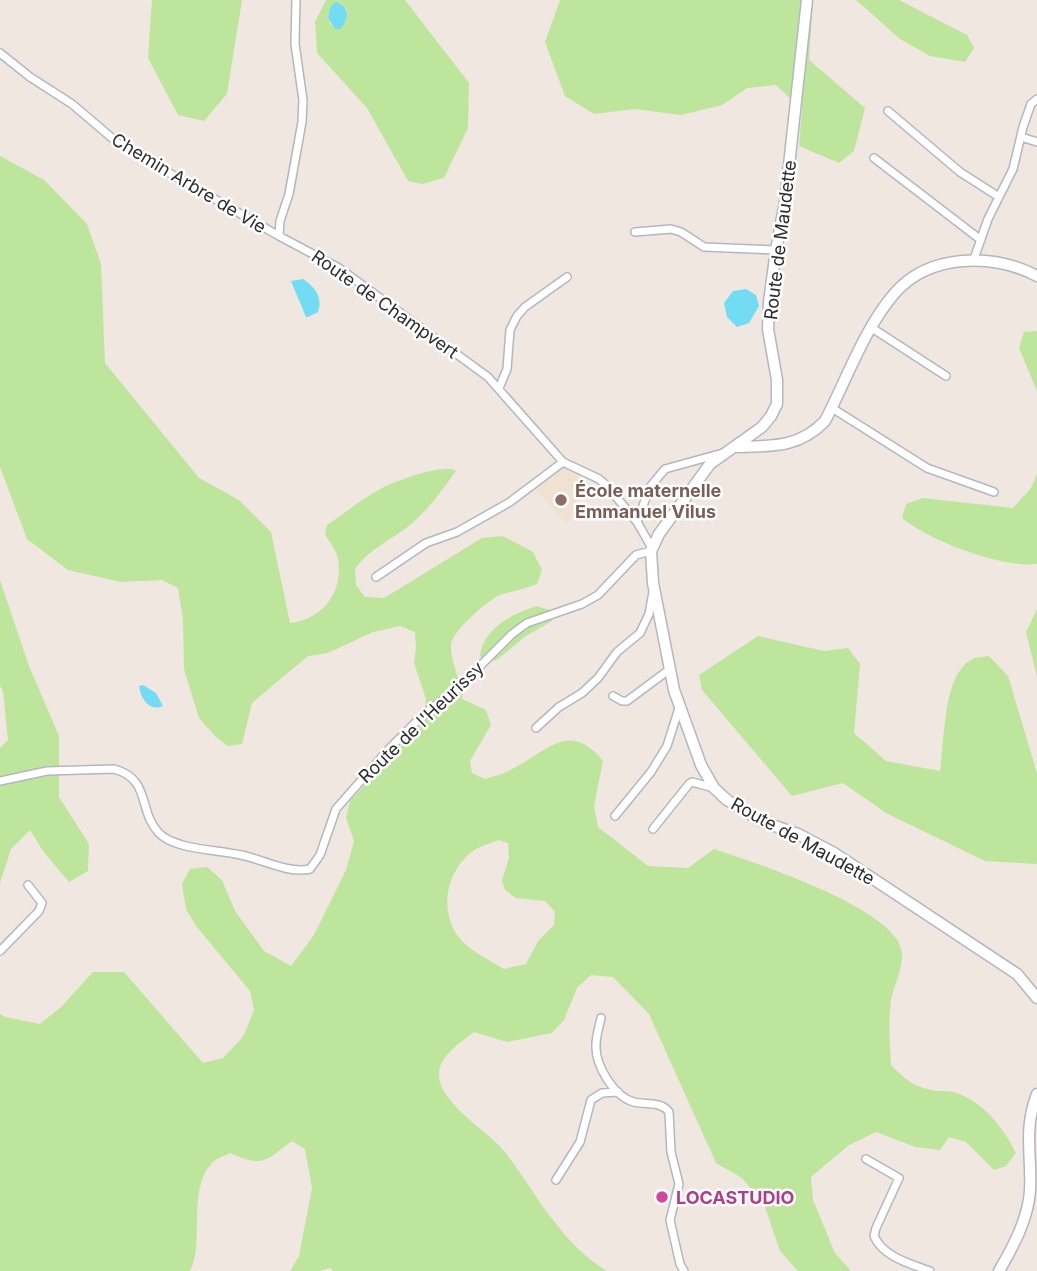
<svg xmlns="http://www.w3.org/2000/svg" width="1037" height="1271" viewBox="0 0 1037 1271" font-family="Inter,sans-serif">
<style>
.education{fill:#f0e2d0}
.green{fill:#bde69c;fill-rule:evenodd}
.water{fill:#72ddf2}
.lines{fill:none;stroke-linecap:round;stroke-linejoin:round}
.street-casing{stroke:#b3b7c1;stroke-width:10}
.secondary-casing{stroke:#b3b7c1;stroke-width:13}
.street{stroke:#fff;stroke-width:7}
.secondary{stroke:#fff;stroke-width:10}
.education-dot{fill:#8d6e63;stroke:#fff;stroke-width:2.5}
.hotel-dot{fill:#d1479c;stroke:#fff;stroke-width:2.5}
.labels{text-anchor:middle;dominant-baseline:central;stroke-width:5;stroke-linejoin:round;paint-order:stroke}
.street-label{font-size:18px;fill:#2d2d2d;stroke:#fff}
.education-label{font-size:18px;font-weight:bold;fill:#785e54;stroke:#fff;text-anchor:start}
.hotel-label{font-size:18px;font-weight:bold;fill:#b23c85;stroke:#fff;text-anchor:start}
</style>
<rect width="100%" height="100%" fill="#efe7e0"/>
<path class="education" d="M563 465 586 477 570 493 582 507 565 523 534 487Z"/>
<path class="green" d="M152 0H242L227 94 204 121 178 115 148 58Z
M326 0H405L469 83 468 128 444 178 422 184 408 181 367 108 317 53 315 22ZM341 3 347 10 346 22 331 25 328 18 330 8Z
M560 0H813L809 60 865 108 854 151 839 163 799 146 802 110 776 85 747 88 722 105 681 115 634 109 594 114 565 96 545 42Z
M856 0H899L967 35 974 48 965 62 930 56 900 39Z
M0 156 44 180 87 224 101 264 105 363 199 478 239 500 271 532 290 623C322 620 344 592 338 559 337 551 329 542 325 534L327 525C345 513 363 498 382 488 396 481 443 463 456 471 442 490 428 510 410 525 391 540 369 549 355 569L356 585 365 597 384 598 482 538 503 536 533 552 542 570 537 584C525 589 512 591 500 595 488 600 452 631 451 645 450 660 459 678 463 693L462 699 486 710 491 725 470 761 472 773 485 779C494 776 504 774 512 769 547 752 569 719 603 761L594 806 598 827 648 866 688 868 714 849C753 862 899 909 902 953 903 968 894 986 891 1000 888 1021 890 1044 891 1065 907 1081 915 1088 938 1091 943 1091 949 1091 954 1092 983 1101 1003 1127 1016 1153L1006 1166 994 1170 966 1142 949 1137 940 1150 915 1147 876 1132 849 1145 811 1177 813 1200 835 1253 851 1271H798L780 1251 764 1204 742 1178 716 1163 649 1014 613 977 591 975 577 988 564 1020 552 1033 507 1042 474 1032C462 1042 441 1054 439 1072 436 1102 490 1132 506 1153 537 1195 561 1243 607 1271H333L330 1268 320 1271H290L299 1256 312 1188 305 1149 292 1141C265 1161 263 1168 230 1153 224 1156 215 1159 211 1164 187 1192 205 1241 190 1271H0V1014L5 1017 40 1024 62 1006 93 972H124L203 1063 223 1058 243 1037 254 1010 250 991 196 926 186 909 182 884 190 869 207 867 222 880 235 911 264 951 291 966 314 935 346 870 354 841 346 818 350 801 423 723 426 699 414 663 416 648 415 632 400 626 373 632 328 653 308 656 252 703 242 744 228 746 215 736 199 718 184 669 183 619 178 588 162 580 121 582 68 570 27 539 0 467ZM498 840 508 843 509 858 502 880 505 890 516 898 545 901 555 912 554 925 538 941 526 964 504 969C491 961 474 953 463 942 438 917 444 872 473 851 479 846 490 844 498 840Z
M1037 331V391L1019 348 1024 332Z
M1037 474V564C1001 568 930 541 902 518L906 504 923 498 1013 508 1031 488Z
M0 580 29 666 59 736V797L89 844 88 871 69 882 43 851 30 830 11 849 0 883V748L8 740 3 691 0 686Z
M536 606 550 610 552 621 526 636 498 659 487 663 480 656C484 627 511 615 536 606Z
M1037 609V677L1026 632Z
M758 636 824 651 848 648 860 664 854 733 886 761 940 771C945 743 942 673 973 659 977 657 985 657 989 656L1008 676 1037 773V864L985 861 886 813 843 783 792 796 702 690 699 675Z"/>
<path class="water" d="M335 2C350 5 350 20 340 29H335L328 18 330 8Z
M303 279C315 287 323 297 318 312L308 317H306L291 281Z
M746 289 756 295 759 306 749 323 737 327 727 317 724 303 733 291Z
M143 685 156 693 163 706C149 712 141 699 139 686Z"/>
<g class="lines">
<defs>
<path id="street" d="M296 0 295 44 303 100 302 122 289 194 280 221 279 236 339 268 488 377 563 462 599 479 607 486 637 522 652 548
M0 53 30 77 72 104 119 144 279 236
M888 111 960 172 999 197
M1021 137 1037 142
M874 158 981 240
M635 232 671 229 681 232 704 247 776 250
M974 259 988 219 1013 169 1023 127 1031 104 1037 99
M872 328 946 376
M499 388 507 369 510 330 517 316 525 307 567 277
M832 408 927 468 994 492
M637 522 650 487 665 469 723 453
M376 577 426 543 457 532 510 502 563 462
M613 696 622 701H627L670 669
M536 728 559 707 582 693 598 678 617 652 640 633 649 614 653 592
M0 781 47 771 114 769C151 779 138 810 158 832 164 839 173 842 182 845 201 850 221 851 241 855 262 859 288 874 310 869L320 855 336 809 388 750 425 713 456 690 512 634 527 623 582 604 598 595 636 555 651 551
M615 816 651 772 667 746 679 708
M653 829 689 784 692 782 714 788
M0 951 39 911 42 903 28 885
M601 1018C599 1027 596 1036 596 1045 595 1065 614 1097 634 1102 646 1105 661 1101 669 1112L671 1152 679 1184 670 1220 680 1264 684 1271
M866 1159 899 1178 876 1228 874 1236C883 1257 911 1264 930 1271
M556 1180 580 1142 591 1100 602 1093 618 1092"/>
<path id="secondary" d="M807 0 785 202 776 250 769 302 768 329 777 380V404L771 416 762 427 710 464 659 534 651 551 653 583 674 690 701 765 714 788 727 800 763 822 798 834 834 853 1017 974 1037 998
M737 447C772 446 799 448 825 421 846 381 864 329 894 294 929 253 993 253 1037 276
M999 1271C1013 1247 1028 1219 1030 1191 1032 1154 1023 1131 1037 1094"/>
</defs>
<use href="#street" class="street-casing"/>
<use href="#secondary" class="secondary-casing"/>
<use href="#street" class="street"/>
<use href="#secondary" class="secondary"/>
</g>
<circle class="education-dot" cx="561" cy="500" r="7"/>
<circle class="hotel-dot" cx="662" cy="1197" r="7"/>
<g class="labels">
<g class="street-label">
<text transform="translate(189 183) rotate(31)">Chemin Arbre de Vie</text>
<text transform="translate(780 240) rotate(-83)">Route de Maudette</text>
<text transform="translate(385 304) rotate(35)">Route de Champvert</text>
<text transform="translate(421 722) rotate(-44)">Route de l'Heurissy</text>
<text transform="translate(803 841) rotate(29)">Route de Maudette</text>
</g>
<g class="education-label">
<text x="575" y="490">École maternelle<tspan x="575" dy="21">Emmanuel Vilus</tspan></text>
</g>
<g class="hotel-label">
<text x="676" y="1197">LOCASTUDIO</text>
</g>
</g>
</svg>
